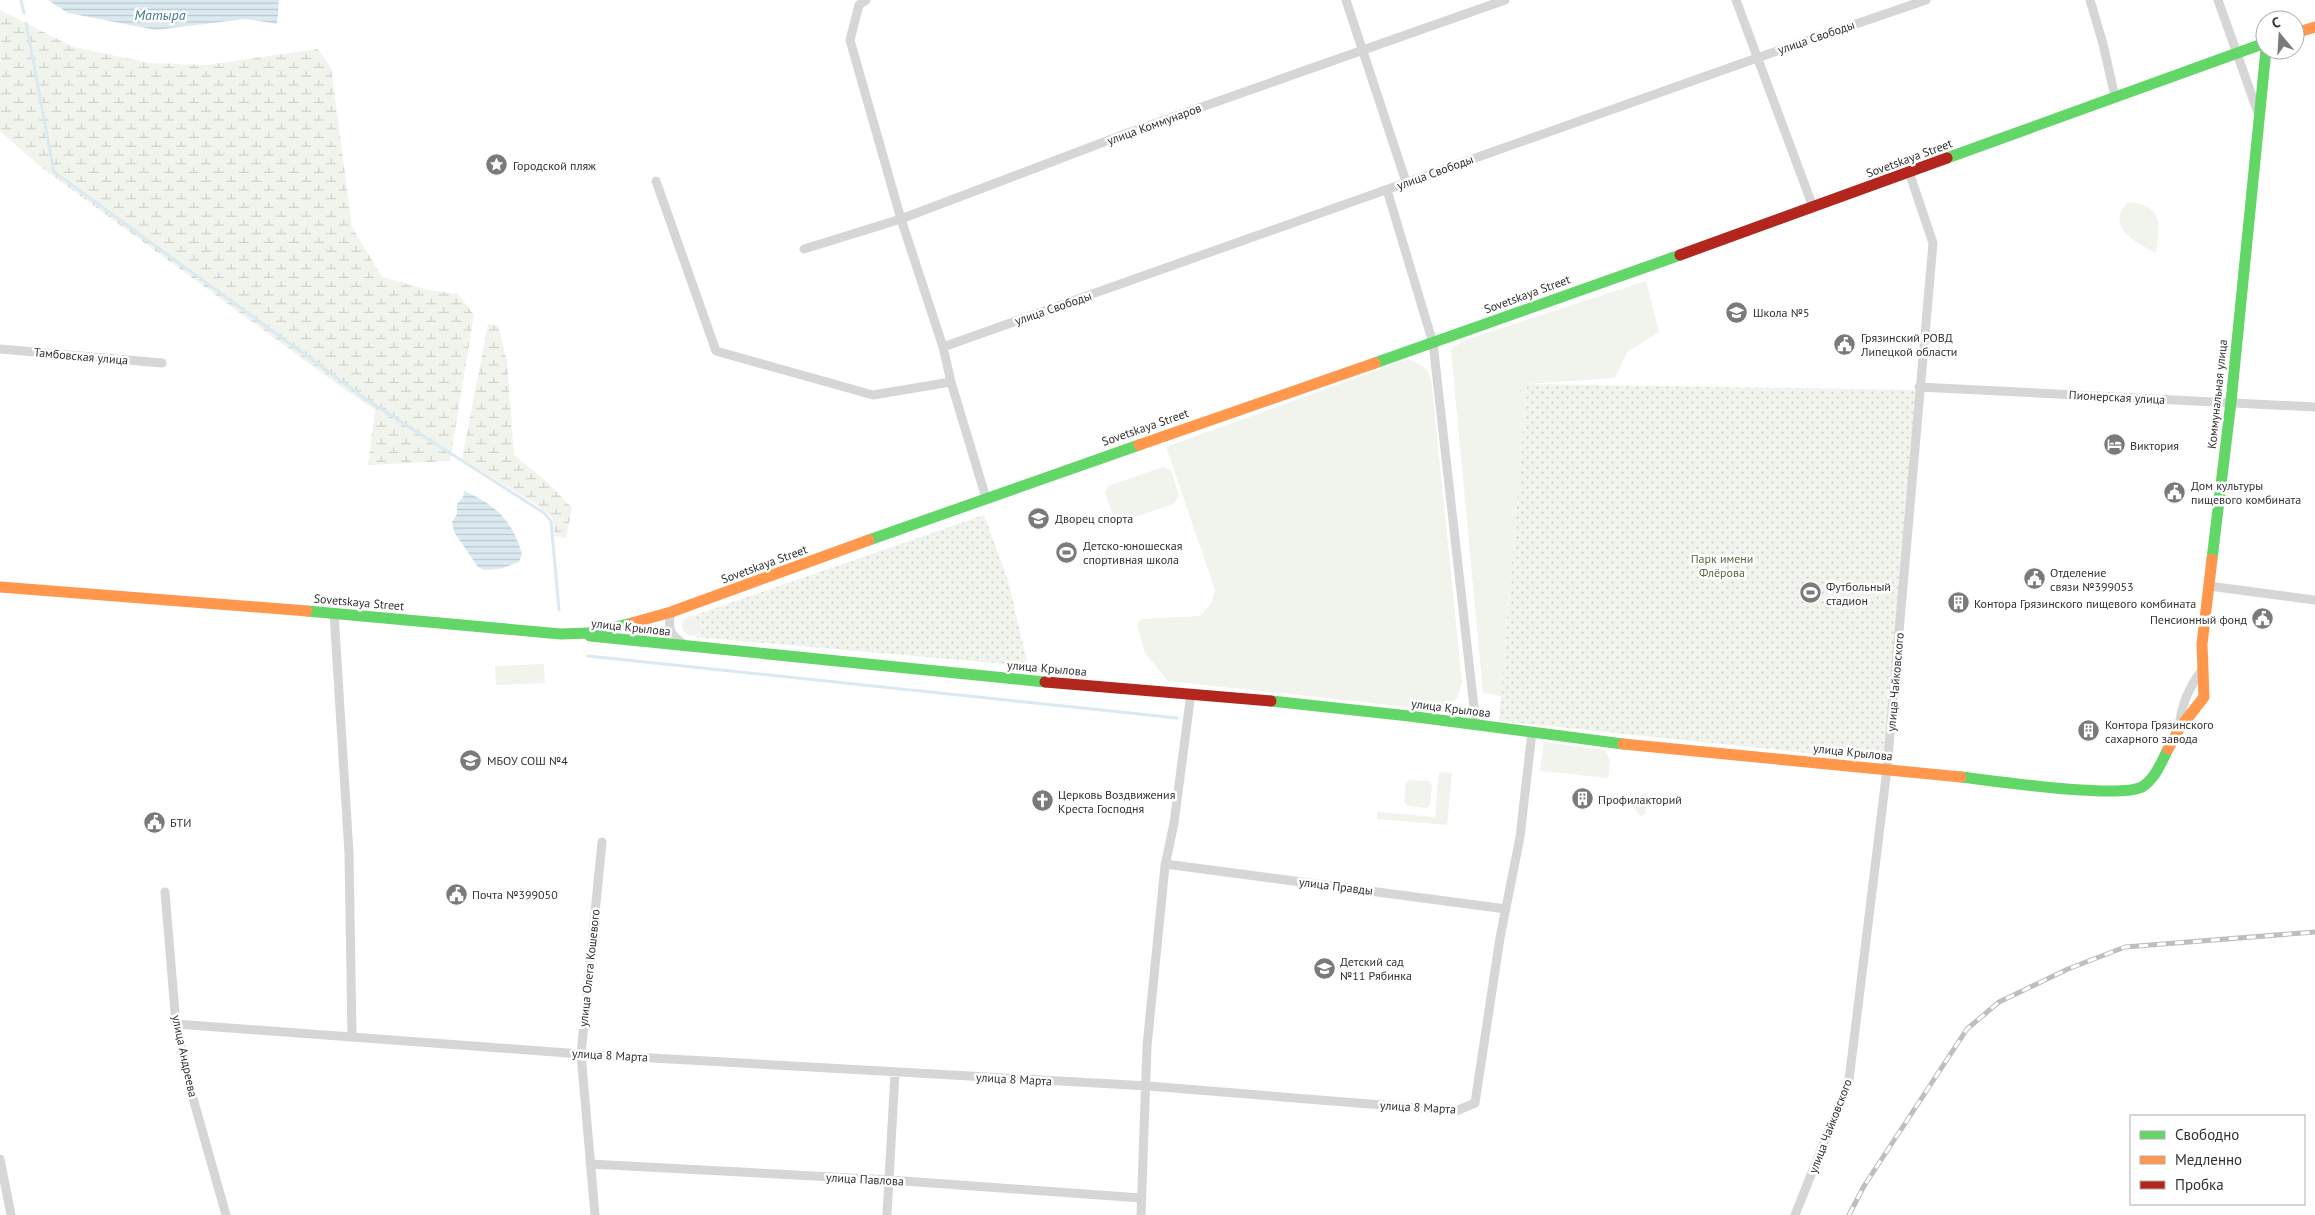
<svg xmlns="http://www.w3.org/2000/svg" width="2315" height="1215" viewBox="0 0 2315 1215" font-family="'PT Sans',sans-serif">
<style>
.green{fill:#f1f3ed}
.wetland{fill:url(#wetland-marsh)}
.park{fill:url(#park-dots)}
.water{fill:url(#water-rules)}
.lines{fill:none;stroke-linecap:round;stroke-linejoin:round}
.stream{stroke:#dbe9f0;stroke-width:3}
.street{stroke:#d6d6d6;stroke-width:9}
.fast{stroke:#63d668;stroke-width:11}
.slow{stroke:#ff974d;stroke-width:11}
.jam{stroke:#b3261e;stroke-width:11}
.rail-casing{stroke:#bebebe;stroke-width:5}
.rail{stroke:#fff;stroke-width:3;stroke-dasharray:9;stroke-linecap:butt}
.labels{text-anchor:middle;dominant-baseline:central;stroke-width:5;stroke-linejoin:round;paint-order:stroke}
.street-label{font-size:12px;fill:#323232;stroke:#fff}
.poi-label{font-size:12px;fill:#323232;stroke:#fff;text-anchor:start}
.park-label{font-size:12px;fill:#576b41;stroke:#fff}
.water-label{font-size:14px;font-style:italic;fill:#44778f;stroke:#fff}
</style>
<defs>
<pattern id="wetland-marsh" width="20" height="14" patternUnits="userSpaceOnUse" patternTransform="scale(1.25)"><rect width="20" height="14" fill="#f1f3ed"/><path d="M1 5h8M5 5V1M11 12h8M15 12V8" fill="none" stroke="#cfd1cc"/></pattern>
<pattern id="park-dots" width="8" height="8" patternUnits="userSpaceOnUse" patternTransform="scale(1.25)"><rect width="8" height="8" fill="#f1f3ed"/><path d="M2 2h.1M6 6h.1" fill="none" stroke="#cfd1cc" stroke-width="1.8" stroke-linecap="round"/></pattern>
<pattern id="water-rules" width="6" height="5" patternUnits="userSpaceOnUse" patternTransform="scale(1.25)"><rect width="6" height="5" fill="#dbe9f0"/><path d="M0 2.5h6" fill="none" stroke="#bcc8ce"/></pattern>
</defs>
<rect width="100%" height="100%" fill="#fff"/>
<path class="green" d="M2133 202C2165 209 2159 226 2156 253 2137 243 2105 228 2127 203Z
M1646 281 1659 332 1627 352 1615 378 1527 384 1501 696 1483 693 1451 350 1462 341Z
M1408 359 1425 367 1431 378 1462 682 1458 696 1449 709 1436 710 1168 681 1145 653 1137 625 1141 619 1200 616 1212 603 1215 590 1166 447Z
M1163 467 1171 470 1179 495 1175 503 1121 522 1114 518 1105 493 1108 486Z
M682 626a10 10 0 1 1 20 0a10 10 0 1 1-20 0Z
M544 664 545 683 496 685 495 666Z
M1544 742 1605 750 1610 760 1608 778 1540 771Z
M1439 772 1452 773 1447 825 1377 819V812L1435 817Z
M1410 780 1429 781 1432 785 1430 804 1426 808 1408 806 1404 802 1406 783Z
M1648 793 1645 814 1640 816 1627 799Z"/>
<path class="wetland" d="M0 10 73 47 149 63 207 65 318 49 331 68 352 227 382 277 429 290 458 294 474 315 450 461 368 465 375 410 330 379 41 167 0 131Z
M488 324 498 326 507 361 514 455 547 482 572 508 566 538 555 536 552 517 537 505 462 459Z"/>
<path class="park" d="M1527 384 1917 390 1885 761 1499 721Z
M984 515 1008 580 1027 662 1019 665 694 637 700 634 703 626 701 621 693 616Z"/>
<path class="water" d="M48 0H279L277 24 246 19 156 30 68 13Z
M464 491C496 505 512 520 522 554L519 562 500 569 485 570 478 567 454 532 452 522 457 514V504L463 497Z"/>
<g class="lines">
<path class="stream" d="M21 0 24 13
M26 23 54 172 370 402 544 513 551 521 559 610
M588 656 1177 718"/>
<path class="street" d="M866 0 859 5 850 40 901 219 943 347 951 382 986 498
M1346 0 1406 182
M1736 0 1813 207
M2090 0 2103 44 2115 97
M2218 0 2258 113
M656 181 716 351 873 395 951 382
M1387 190 1433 343 1476 725
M804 249 901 219 1125 134 1505 0
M943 347 1757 58 1926 0
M0 349 162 363
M1919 387 2315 407
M2209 586 2315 600
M671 612C667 628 670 635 684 644
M334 613 349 853 352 1037
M2179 729C2181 705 2188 689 2202 670
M1165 864 1506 909
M165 892 176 1024 189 1084 226 1215
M176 1024 581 1054 1148 1086 1456 1111 1475 1103 1500 938 1520 837 1532 732
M0 1159 11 1215
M590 1164 890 1180 1141 1198
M595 1215 581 1054 602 842
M887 1215 895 1073
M1141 1215 1147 1046 1165 866 1174 823 1191 693
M1795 1215 1849 1080 1887 769 1933 243 1909 172"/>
<path class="fast" d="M1947 158 2265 43
M1375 363 1680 255
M869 540 1139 445
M2212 559 2231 402 2266 50
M307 611 561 634 589 633 632 623
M590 636 1045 682
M1271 701 1409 716 1623 744
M1961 777C1995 781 2117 799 2142 787 2155 779 2161 763 2168 749"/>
<path class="slow" d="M2295 33 2315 27
M1139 445 1375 363
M0 587 307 611
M632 623 671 612 869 540
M1623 744 1961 777
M2168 749 2179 729 2204 697 2202 644 2212 559"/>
<path class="jam" d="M1680 255 1947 158
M1045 682 1271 701"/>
<defs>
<path id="rail" d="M1849 1215 1864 1186 1967 1029 1999 1002 2068 969 2125 947 2315 932"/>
</defs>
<use href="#rail" class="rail-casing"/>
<use href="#rail" class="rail"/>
</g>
<defs>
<symbol id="sight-disc" viewBox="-11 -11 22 22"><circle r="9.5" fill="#7a7a7a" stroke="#fff"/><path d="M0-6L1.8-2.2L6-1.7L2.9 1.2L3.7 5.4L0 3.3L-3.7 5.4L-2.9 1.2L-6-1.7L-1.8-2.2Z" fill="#fff"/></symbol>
<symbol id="school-disc" viewBox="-11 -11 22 22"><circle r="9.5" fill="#7a7a7a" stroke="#fff"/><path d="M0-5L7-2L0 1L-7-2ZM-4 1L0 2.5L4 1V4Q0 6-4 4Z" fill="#fff"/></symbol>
<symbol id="civic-disc" viewBox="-11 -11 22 22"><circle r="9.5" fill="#7a7a7a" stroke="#fff"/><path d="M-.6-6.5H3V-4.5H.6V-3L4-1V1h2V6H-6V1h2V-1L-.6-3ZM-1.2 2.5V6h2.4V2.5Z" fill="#fff"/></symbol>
<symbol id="hotel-disc" viewBox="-11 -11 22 22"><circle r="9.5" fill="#7a7a7a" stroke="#fff"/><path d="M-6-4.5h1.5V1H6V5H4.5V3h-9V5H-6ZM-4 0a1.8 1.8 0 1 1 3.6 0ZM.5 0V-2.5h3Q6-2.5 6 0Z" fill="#fff"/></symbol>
<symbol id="stadium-disc" viewBox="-11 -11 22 22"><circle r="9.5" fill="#7a7a7a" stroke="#fff"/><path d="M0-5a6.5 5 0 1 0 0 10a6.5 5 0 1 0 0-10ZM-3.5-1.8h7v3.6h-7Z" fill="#fff"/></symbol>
<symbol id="building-disc" viewBox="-11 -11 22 22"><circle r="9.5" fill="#7a7a7a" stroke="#fff"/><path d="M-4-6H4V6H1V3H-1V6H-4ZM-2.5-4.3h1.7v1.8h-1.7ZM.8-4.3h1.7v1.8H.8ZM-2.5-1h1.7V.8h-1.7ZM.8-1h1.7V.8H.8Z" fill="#fff"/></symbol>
<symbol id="church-disc" viewBox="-11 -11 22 22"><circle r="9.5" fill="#7a7a7a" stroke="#fff"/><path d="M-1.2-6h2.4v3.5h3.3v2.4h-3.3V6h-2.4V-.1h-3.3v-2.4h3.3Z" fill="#fff"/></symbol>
</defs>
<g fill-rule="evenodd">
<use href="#sight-disc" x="484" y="152" width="25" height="25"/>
<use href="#school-disc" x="1724" y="300" width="25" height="25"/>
<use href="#civic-disc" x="1832" y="332" width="25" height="25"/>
<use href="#hotel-disc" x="2102" y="432" width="25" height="25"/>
<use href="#civic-disc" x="2162" y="480" width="25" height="25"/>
<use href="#school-disc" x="1026" y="506" width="25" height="25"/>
<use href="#stadium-disc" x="1054" y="540" width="25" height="25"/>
<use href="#civic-disc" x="2022" y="566" width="25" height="25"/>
<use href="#stadium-disc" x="1798" y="580" width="25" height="25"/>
<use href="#building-disc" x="1946" y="590" width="25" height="25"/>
<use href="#civic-disc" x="2250" y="606" width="25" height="25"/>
<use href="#building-disc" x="2076" y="718" width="25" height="25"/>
<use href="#school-disc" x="458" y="748" width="25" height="25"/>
<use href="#building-disc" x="1570" y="786" width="25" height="25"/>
<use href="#church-disc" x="1030" y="788" width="25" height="25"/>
<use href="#civic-disc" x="142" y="810" width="25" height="25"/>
<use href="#civic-disc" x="444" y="882" width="25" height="25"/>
<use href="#school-disc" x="1312" y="956" width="25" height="25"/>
</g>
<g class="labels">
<g class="street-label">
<text transform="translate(1816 37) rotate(-19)">улица Свободы</text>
<text transform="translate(1154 124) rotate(-20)">улица Коммунаров</text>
<text transform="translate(1909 158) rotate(-20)">Sovetskaya Street</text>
<text transform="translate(1435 172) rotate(-20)">улица Свободы</text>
<text transform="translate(1527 294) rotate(-20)">Sovetskaya Street</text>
<text transform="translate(1053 308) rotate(-19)">улица Свободы</text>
<text transform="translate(81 356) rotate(5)">Тамбовская улица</text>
<text transform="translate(2217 394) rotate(-84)">Коммунальная улица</text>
<text transform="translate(2117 397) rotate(3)">Пионерская улица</text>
<text transform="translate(1145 427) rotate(-19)">Sovetskaya Street</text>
<text transform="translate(764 564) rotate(-20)">Sovetskaya Street</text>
<text transform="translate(359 602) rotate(5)">Sovetskaya Street</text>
<text transform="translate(631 627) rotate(6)">улица Крылова</text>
<text transform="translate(1047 668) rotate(5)">улица Крылова</text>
<text transform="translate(1895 682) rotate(-85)">улица Чайковского</text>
<text transform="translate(1451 708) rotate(7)">улица Крылова</text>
<text transform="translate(1853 752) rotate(6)">улица Крылова</text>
<text transform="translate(1336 886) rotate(7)">улица Правды</text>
<text transform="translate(589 968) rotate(-84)">улица Олега Кошевого</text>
<text transform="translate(610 1055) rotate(3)">улица 8 Марта</text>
<text transform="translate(185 1056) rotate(78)">улица Андреева</text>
<text transform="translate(1014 1079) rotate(3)">улица 8 Марта</text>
<text transform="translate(1418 1107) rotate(3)">улица 8 Марта</text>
<text transform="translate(1830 1126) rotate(-69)">улица Чайковского</text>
<text transform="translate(865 1179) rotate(3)">улица Павлова</text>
</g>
<g class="poi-label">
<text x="513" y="165">Городской пляж</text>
<text x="1753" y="312">Школа №5</text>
<text x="1861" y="337">Грязинский РОВД<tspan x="1861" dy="14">Липецкой области</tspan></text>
<text x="2130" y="445">Виктория</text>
<text x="2191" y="485">Дом культуры<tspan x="2191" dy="14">пищевого комбината</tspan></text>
<text x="1055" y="518">Дворец спорта</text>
<text x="1083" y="545">Детско-юношеская<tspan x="1083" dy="14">спортивная школа</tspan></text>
<text x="2050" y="572">Отделение<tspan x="2050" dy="14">связи №399053</tspan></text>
<text x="1826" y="586">Футбольный<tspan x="1826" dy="14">стадион</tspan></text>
<text x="1974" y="603">Контора Грязинского пищевого комбината</text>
<text x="2247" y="619" text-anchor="end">Пенсионный фонд</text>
<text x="2105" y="724">Контора Грязинского<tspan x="2105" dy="14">сахарного завода</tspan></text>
<text x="487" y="760">МБОУ СОШ №4</text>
<text x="1058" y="794">Церковь Воздвижения<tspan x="1058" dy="14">Креста Господня</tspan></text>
<text x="1598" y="799">Профилакторий</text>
<text x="170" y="822">БТИ</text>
<text x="472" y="894">Почта №399050</text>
<text x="1340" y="961">Детский сад<tspan x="1340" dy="14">№11 Рябинка</tspan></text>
</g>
<g class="park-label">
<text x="1722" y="558">Парк имени<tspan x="1722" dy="14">Флёрова</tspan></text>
</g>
<g class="water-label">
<text x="160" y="15">Матыра</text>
</g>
</g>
<rect x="2130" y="1115" width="175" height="90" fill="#ffffff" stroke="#adadad"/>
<rect x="2140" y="1131" width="25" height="8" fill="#63d668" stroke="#adadad"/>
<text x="2175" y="1140" font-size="15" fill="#323232">Свободно</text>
<rect x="2140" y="1156" width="25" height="8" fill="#ff974d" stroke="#adadad"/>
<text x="2175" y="1165" font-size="15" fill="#323232">Медленно</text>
<rect x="2140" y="1181" width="25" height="8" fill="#b3261e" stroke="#adadad"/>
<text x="2175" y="1190" font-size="15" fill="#323232">Пробка</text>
<g transform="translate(2280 35) rotate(342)"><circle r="24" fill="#ffffff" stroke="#adadad"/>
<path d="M0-4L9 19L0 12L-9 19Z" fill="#7a7a7a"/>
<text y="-8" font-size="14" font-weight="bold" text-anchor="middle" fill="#323232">С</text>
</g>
</svg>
